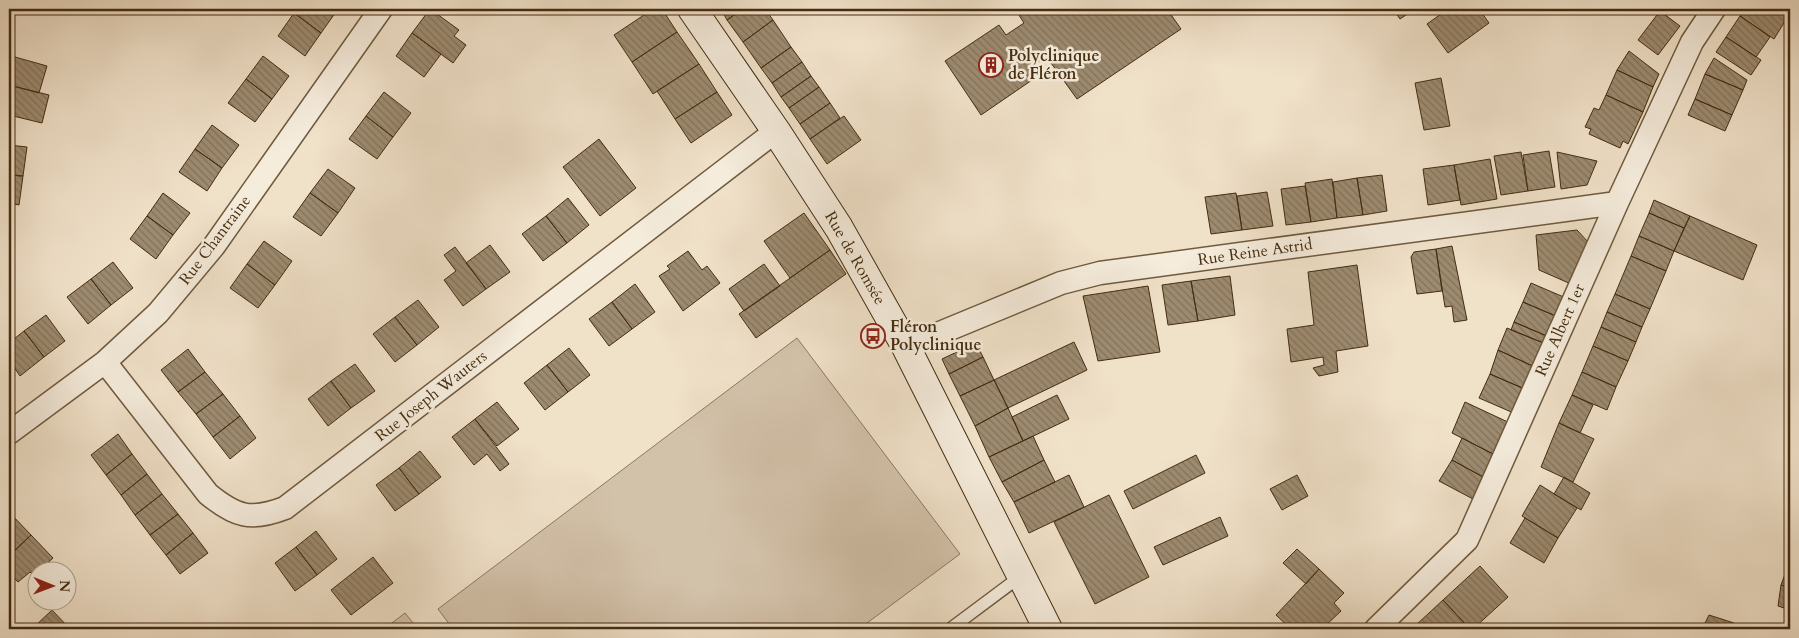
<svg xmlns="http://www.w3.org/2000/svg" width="1799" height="638" viewBox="0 0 1799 638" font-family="Cardo,serif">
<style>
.garden{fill:#d3c2aa;stroke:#8c785d}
.building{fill:url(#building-back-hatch);stroke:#442d10}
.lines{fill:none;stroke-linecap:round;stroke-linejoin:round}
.lane-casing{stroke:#6f5a3e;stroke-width:14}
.street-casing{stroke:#6f5a3e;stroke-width:25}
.secondary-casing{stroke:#442d10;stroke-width:30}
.lane{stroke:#f5ecdc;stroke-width:11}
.street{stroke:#f5ecdc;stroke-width:22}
.secondary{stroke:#f5ecdc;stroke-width:28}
.labels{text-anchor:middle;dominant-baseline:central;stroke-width:5;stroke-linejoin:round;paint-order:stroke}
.poi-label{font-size:16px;font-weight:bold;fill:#442d10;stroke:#f5ecdc;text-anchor:start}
.street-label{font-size:16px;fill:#442d10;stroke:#f5ecdc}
</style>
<defs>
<pattern id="building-back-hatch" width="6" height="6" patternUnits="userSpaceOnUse" patternTransform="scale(1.25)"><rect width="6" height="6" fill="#9d8b70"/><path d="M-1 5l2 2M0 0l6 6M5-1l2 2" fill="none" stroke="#82725b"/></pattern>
</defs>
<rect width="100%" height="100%" fill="#f0e1c9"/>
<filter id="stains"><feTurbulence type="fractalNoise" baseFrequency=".004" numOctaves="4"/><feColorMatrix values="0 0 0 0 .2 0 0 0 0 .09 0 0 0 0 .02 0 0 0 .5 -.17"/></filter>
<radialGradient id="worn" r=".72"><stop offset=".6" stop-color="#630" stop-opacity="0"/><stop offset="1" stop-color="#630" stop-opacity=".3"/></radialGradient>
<path class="garden" d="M797 338 960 554 859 629H453L438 609Z
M405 613 418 629H384Z"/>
<path class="building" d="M297 9H338L321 33 294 13Z
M430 9 459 30 454 36 466 45 453 63 412 33Z
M602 9H615L606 14Z
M653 9H662L677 32 632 62 614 35Z
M721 9H742L727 20Z
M743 9H765L773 20 743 42 727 20Z
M1021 9H1167L1181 29 1077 99 1046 56 1028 69 1035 78 981 115 945 61 999 25 1006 35 1024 23 1017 12Z
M1393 9H1415L1400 19Z
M1448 9H1479L1489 23 1448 53 1427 24Z
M1746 9H1790V13L1774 39 1740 16Z
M1660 11 1680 26 1658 55 1638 40Z
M294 13 321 33 305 56 278 36Z
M1740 16 1770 37 1756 57 1726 37Z
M773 20 791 47 761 68 743 42Z
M677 32 699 64 653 94 632 62Z
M412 33 441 54 424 77 396 56Z
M1726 37 1761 60 1751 75 1716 52Z
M791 47 802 62 772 83 761 68Z
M1629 51 1659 74 1653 87 1617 70Z
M263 56 289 76 272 99 246 79Z
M15 57 47 66 39 93 9 85V78Z
M1714 58 1747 80 1743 90 1705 74Z
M802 62 811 76 781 97 772 83Z
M699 64 717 92 675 119 657 91Z
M1617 70 1653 87 1643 112 1606 95Z
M1705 74 1743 90 1732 115 1695 99Z
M811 76 819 87 789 108 781 97Z
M1441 78 1450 126 1424 130 1415 83Z
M246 79 272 99 255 122 228 103Z
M9 85 49 95 42 123 9 115Z
M819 87 830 103 800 124 789 108Z
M384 92 411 113 393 137 366 116Z
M717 92 732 115 691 143 675 119Z
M1606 95 1643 112 1628 144 1623 141 1620 148 1589 134 1591 129 1585 127 1594 108 1599 110Z
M1695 99 1732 115 1725 131 1688 115Z
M830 103 840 118 810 139 800 124Z
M366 116 393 137 377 159 349 139Z
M844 116 861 140 827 164 810 139Z
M212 125 239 145 222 168 195 149Z
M599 139 636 188 600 216 563 167Z
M9 145 27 147 23 176 9 175Z
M195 149 222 168 207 191 179 172Z
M1549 151 1555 187 1528 191 1523 155Z
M1521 152 1528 191 1501 195 1494 156Z
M1557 152 1597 161 1587 185 1561 189Z
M1490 159 1497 199 1461 205 1454 165Z
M1454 165 1460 200 1428 205 1423 169Z
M328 169 355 188 338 213 310 193Z
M9 175 23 176 19 205 9 203Z
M1382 175 1387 211 1363 215 1357 178Z
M1357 178 1363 215 1337 218 1333 182Z
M1332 179 1337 218 1311 222 1305 183Z
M1305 186 1311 222 1286 225 1281 189Z
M1267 192 1273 226 1242 230 1237 196Z
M163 193 190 213 173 235 147 216Z
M310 193 338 213 321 236 293 217Z
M1236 193 1242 230 1211 234 1205 197Z
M568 198 589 225 567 243 546 216Z
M1654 200 1690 216 1684 228 1649 213Z
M804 213 830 250 790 278 764 241Z
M1649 213 1684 228 1674 251 1639 236Z
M147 216 173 235 156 259 130 239Z
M546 216 567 243 543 261 522 234Z
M1690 216 1757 245 1743 280 1674 251Z
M1577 230 1588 242 1571 284 1539 270 1536 235Z
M1639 236 1674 251 1666 271 1631 256Z
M264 241 292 261 275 285 247 264Z
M490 245 510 272 486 289 466 263Z
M1452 246 1467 320 1454 322 1452 306 1445 307 1436 249Z
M455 247 486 289 463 306 444 280 456 271 444 255Z
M1436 249 1442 291 1417 294 1411 257 1414 252Z
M830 250 846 274 756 338 739 314Z
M688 251 702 270 707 266 720 283 683 311 659 276 670 269 667 266Z
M1631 256 1666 271 1650 309 1615 294Z
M113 262 133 288 111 305 91 279Z
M247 264 275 285 258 308 230 288Z
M764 264 780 286 744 311 729 289Z
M1357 265 1368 346 1336 351 1338 372 1319 376 1313 368 1324 365 1323 357 1291 362 1287 329 1314 325 1308 272Z
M1230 276 1235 315 1198 321 1191 281Z
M91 279 111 305 88 324 67 297Z
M1191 281 1198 321 1168 325 1162 285Z
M1531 283 1566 298 1558 317 1523 302Z
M635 284 655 312 632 329 612 302Z
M1148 286 1160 352 1098 361 1083 296Z
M1615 294 1650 309 1642 327 1607 312Z
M418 300 439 327 417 345 395 317Z
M612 302 632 329 609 346 589 319Z
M1523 302 1558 317 1549 337 1514 322Z
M1607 312 1642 327 1636 342 1601 327Z
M46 315 65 341 44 357 24 331Z
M395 317 417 345 395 362 373 334Z
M1514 322 1549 337 1546 344 1511 330Z
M1601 327 1636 342 1628 361 1593 346Z
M1507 328 1546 344 1537 368 1498 350Z
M24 331 44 357 20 376 9 360V343Z
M1074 342 1087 370 1008 408 994 380Z
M976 343 983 357 949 374 942 359Z
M1593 346 1628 361 1616 387 1582 372Z
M569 348 590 375 568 392 547 365Z
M188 349 205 372 178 392 161 370Z
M1498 350 1537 368 1527 390 1490 374Z
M983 357 994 380 960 396 949 374Z
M355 364 375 391 351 408 331 381Z
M547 365 568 392 545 410 524 383Z
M205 372 223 394 196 414 178 392Z
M1582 372 1616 387 1607 410 1572 395Z
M1490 374 1527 390 1516 414 1479 398Z
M994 380 1008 408 975 426 960 396Z
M331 381 351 408 328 426 308 399Z
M223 394 240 416 213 437 196 414Z
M1057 395 1069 419 1023 441 1012 417Z
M1572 395 1593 405 1580 433 1559 423Z
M497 402 519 429 497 446 475 419Z
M1465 402 1512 424 1497 456 1452 433Z
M1008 408 1023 441 989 457 975 426Z
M240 416 256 438 230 459 213 437Z
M475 419 509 464 500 471 487 454 474 465 452 437Z
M1559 423 1594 439 1573 482 1541 467Z
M118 434 132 454 106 475 91 455Z
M1033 436 1044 460 1002 482 989 457Z
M1462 438 1497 456 1485 478 1452 460Z
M420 451 441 477 419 494 399 468Z
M132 454 147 474 121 495 106 475Z
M1196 455 1205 473 1133 509 1124 491Z
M1044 460 1055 482 1014 502 1002 482Z
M1452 460 1485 478 1473 499 1439 481Z
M399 468 419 494 395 511 376 485Z
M147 474 162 494 135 515 121 495Z
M1069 475 1084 507 1029 533 1014 502Z
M1297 475 1308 496 1282 510 1270 489Z
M1564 477 1590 493 1581 510 1554 494Z
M1540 485 1577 508 1558 538 1522 516Z
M162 494 178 514 150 535 135 515Z
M1109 495 1149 577 1095 604 1054 522Z
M10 513 31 535 9 556V514Z
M178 514 193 533 166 555 150 535Z
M1220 517 1228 536 1163 565 1154 547Z
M1525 518 1558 538 1544 563 1510 543Z
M316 531 337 559 317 575 296 547Z
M193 533 208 553 180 574 166 555Z
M31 535 53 558 40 570H38L35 576 30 572 18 582 9 573V556Z
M296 547 317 575 295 591 275 563Z
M1297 549 1319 569 1306 584 1283 563Z
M1790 550V562L1786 561Z
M373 557 393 583 351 615 331 590Z
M1480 566 1508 597 1473 629H1470L1443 600Z
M1788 566 1790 567V588L1781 585Z
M1319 569 1344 593 1334 603 1341 611 1322 629H1291L1276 615Z
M1781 585 1790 588V610L1778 606Z
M1443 600 1470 629H1419L1415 626Z
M52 610 70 629H35L34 627Z
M1790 610V629L1782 628Z
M1709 615 1734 623 1732 629H1702Z"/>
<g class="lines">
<defs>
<path id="lane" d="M950 629 1021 576"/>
<path id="street" d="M906 347 1061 283 1100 273 1617 203
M105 362 208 494C236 517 251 521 285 508L776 131
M9 433 105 362 158 313 214 246 381 9
M1376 629 1467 540 1617 203 1692 42 1714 9"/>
<path id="secondary" d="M692 9 776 131 839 228 906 347 1048 629"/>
</defs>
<use href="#lane" class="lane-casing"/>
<use href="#street" class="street-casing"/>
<use href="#secondary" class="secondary-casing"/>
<use href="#lane" class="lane"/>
<use href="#street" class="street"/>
<use href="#secondary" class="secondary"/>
</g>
<defs>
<symbol id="building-ring" viewBox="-11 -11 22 22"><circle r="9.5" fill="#f5ecdc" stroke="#8f2418" stroke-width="1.5"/><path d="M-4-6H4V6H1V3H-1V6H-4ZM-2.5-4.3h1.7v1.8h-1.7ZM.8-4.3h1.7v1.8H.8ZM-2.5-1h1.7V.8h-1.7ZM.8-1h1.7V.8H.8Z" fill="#8f2418"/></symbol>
<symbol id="bus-ring" viewBox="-11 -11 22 22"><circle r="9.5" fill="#f5ecdc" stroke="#8f2418" stroke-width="1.5"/><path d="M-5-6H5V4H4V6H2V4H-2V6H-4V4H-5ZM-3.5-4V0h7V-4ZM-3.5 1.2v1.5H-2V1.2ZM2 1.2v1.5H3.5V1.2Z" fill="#8f2418"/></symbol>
</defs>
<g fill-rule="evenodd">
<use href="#building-ring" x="977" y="51" width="28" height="28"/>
<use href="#bus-ring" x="859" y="322" width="28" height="28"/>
</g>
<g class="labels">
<g class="poi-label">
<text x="1008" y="56">Polyclinique<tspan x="1008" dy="18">de Fléron</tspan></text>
<text x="890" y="327">Fléron<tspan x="890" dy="18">Polyclinique</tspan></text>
</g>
<g class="street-label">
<text transform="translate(215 240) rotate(-53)">Rue Chantraine</text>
<text transform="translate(1255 252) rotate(-8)">Rue Reine Astrid</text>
<text transform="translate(855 258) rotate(60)">Rue de Romsée</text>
<text transform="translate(1560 330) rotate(-66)">Rue Albert 1er</text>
<text transform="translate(431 396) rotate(-38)">Rue Joseph Wauters</text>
</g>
</g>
<rect width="1799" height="638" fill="none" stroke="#f0e1c9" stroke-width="30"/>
<rect x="10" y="10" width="1779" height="618" fill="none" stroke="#442d10" stroke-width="2.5"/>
<rect x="15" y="15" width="1769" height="608" fill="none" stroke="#442d10"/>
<g transform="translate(52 586) rotate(91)"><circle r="24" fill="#f5ecdc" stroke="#aea08a"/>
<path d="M0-4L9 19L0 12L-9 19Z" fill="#8f2418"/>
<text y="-8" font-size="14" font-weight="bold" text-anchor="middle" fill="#442d10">N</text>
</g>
<rect width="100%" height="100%" filter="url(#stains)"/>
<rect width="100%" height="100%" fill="url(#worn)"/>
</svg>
